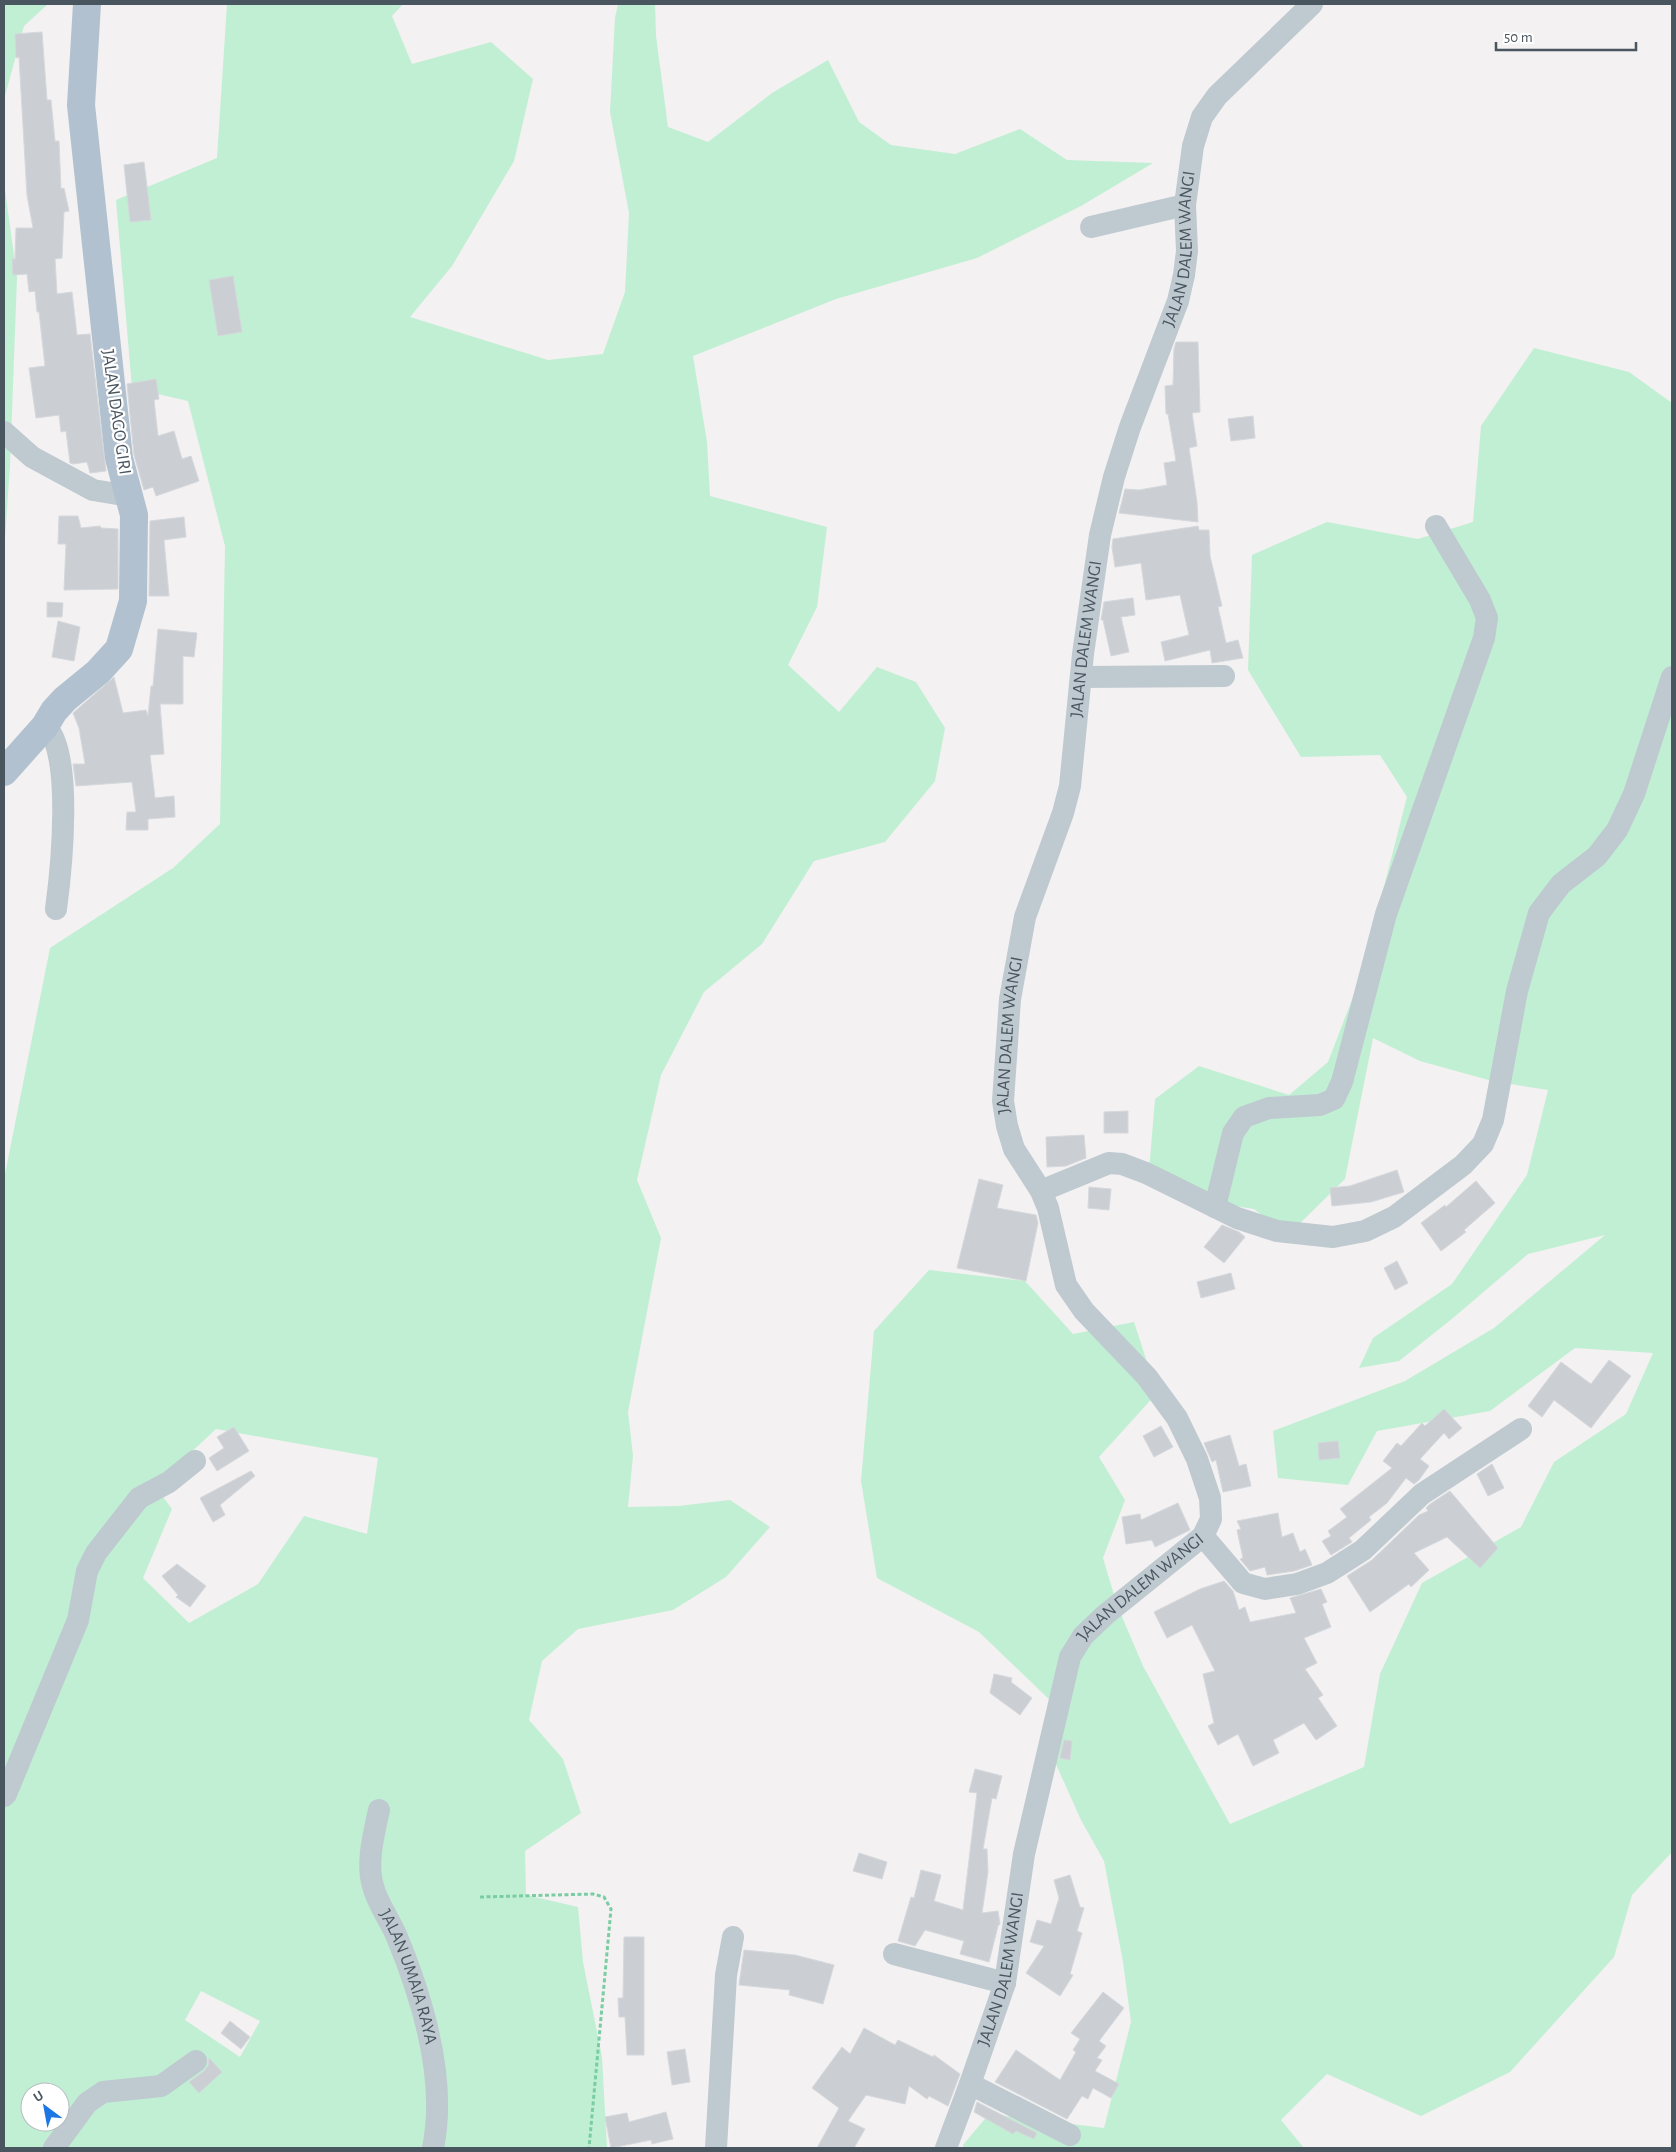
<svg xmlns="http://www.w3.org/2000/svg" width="1676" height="2152" viewBox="0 0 1676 2152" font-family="'Alegreya Sans',sans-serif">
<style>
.green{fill:#c1efd3;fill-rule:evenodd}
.building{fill:#cbced3;stroke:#d5d8dc}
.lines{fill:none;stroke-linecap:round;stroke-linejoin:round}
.path{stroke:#7acda3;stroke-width:3;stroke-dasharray:4 2.5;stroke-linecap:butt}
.minor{stroke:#bfc9d0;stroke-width:22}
.major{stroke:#b2c1cf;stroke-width:28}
.labels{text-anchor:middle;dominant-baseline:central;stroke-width:4.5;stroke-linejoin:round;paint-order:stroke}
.street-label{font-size:18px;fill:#49555f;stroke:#fff}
</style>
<rect width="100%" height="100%" fill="#f3f1f1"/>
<path class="green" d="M4 4H48L24 26 5 96 4 139Z
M227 4H403L392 16 412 64 491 42 533 79 514 161 452 266 410 317 548 360 603 354 625 292 629 213 610 112 615 18 618 4H655L656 36 668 127 708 142 772 93 828 60 859 122 891 145 955 154 1020 129 1067 160 1153 163 1081 206 977 258 836 299 693 356 707 442 710 496 827 527 817 607 788 665 839 712 877 667 916 682 945 728 935 781 885 842 814 861 762 944 704 992 661 1075 637 1180 661 1238 628 1412 633 1456 628 1507 678 1506 730 1500 770 1527 726 1577 673 1610 578 1629 542 1661 529 1720 563 1759 581 1813 525 1851 526 1895 578 1907 583 1962 602 2057 607 2148H4V1179L50 948 173 868 220 824 225 546 188 401 132 388 116 200 217 158ZM216 1429 378 1458 367 1534 304 1516 258 1584 189 1623 143 1578 172 1509 155 1486ZM201 1991 260 2021 240 2057 185 2020ZM30 2092H60V2122H30Z
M4 182 17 278 10 465 4 554Z
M1534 348 1629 372 1672 403V1852L1632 1895 1614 1957 1510 2072 1421 2116 1327 2074 1281 2120 1304 2148H963V2145L989 2114 1104 2128 1131 2022 1123 1962 1104 1861 1081 1820 1051 1753 1054 1704 979 1632 877 1578 861 1481 874 1331 929 1270 1025 1281 1073 1334 1134 1322 1157 1393 1099 1457 1125 1500 1103 1558 1117 1605 1143 1666 1230 1824 1364 1767 1380 1674 1422 1583 1521 1527 1554 1462 1626 1414 1653 1353 1575 1348 1490 1411 1377 1431 1348 1485 1278 1478 1273 1431 1405 1381 1494 1328 1605 1235 1528 1254 1453 1318 1399 1361 1359 1368 1373 1338 1452 1284 1527 1175 1548 1090 1492 1081 1420 1061 1373 1038 1345 1179 1288 1235 1254 1209 1197 1200 1149 1171 1155 1099 1199 1066 1289 1095 1328 1062 1361 976 1407 797 1380 755 1301 757 1248 670 1252 555 1327 522 1418 539 1473 522 1481 426Z"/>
<path class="building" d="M42 32 47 100H51L55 141H59L61 189 64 188 69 211 64 212 62 258 55 259 57 294 72 292 77 335 90 334 106 471 90 473 87 462 73 464 70 463 66 431 61 432 59 415 36 418 29 368 45 366 39 312H37L35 291 29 292 27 274 13 275 12 259H15L16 228H33L27 195 19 57 16 58 15 34Z
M144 162 151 220 130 222 124 165Z
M233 276 242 332 218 336 209 280Z
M1176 342H1198L1200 412 1192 413 1197 446 1189 448 1197 502 1198 522 1119 513 1125 489 1139 490 1167 485 1164 463 1176 461 1168 414H1166L1165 386 1173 385 1174 349Z
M156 379 159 399 154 400 158 436 174 431 182 459 191 456 199 481 156 496 153 487 144 490 134 455 127 384Z
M1253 416 1255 438 1231 441 1228 419Z
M59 516H78L81 528 100 526 101 528 118 529V589L64 590 66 544H58Z
M184 517 186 537 164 540 169 596H149L150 521Z
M1198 526 1199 530H1209L1210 556 1222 606 1218 607 1226 643 1238 640 1243 658 1212 663 1210 650 1165 661 1161 642 1189 635 1180 595 1146 600 1141 563 1115 567 1112 547 1113 539Z
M1133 598 1135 615 1121 617 1129 652 1111 656 1103 620H1101L1104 602Z
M47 602 63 603 62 617H47Z
M58 621 80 627 74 661 52 657Z
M158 629 197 633 194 657 183 656V704H160L164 754 150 755 155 798 174 796 175 817 148 819V830H126L127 812H136L132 782 76 786 73 764H85L79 728 73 713 114 677 123 713 146 710 148 716 151 686H153Z
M1128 1111V1133H1104V1112Z
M1084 1135 1086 1158 1066 1166 1047 1167 1046 1137Z
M1397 1170 1404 1192 1371 1202 1332 1206 1330 1188 1350 1186Z
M979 1179 1003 1185 997 1208 1036 1215 1038 1223 1026 1281 957 1268Z
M1476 1181 1495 1203 1464 1230 1466 1232 1441 1251 1421 1223 1445 1205 1446 1207Z
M1089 1187 1111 1189 1109 1210 1088 1208Z
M1222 1225 1239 1232 1245 1237 1224 1263 1204 1247Z
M1397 1261 1408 1283 1395 1290 1384 1268Z
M1231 1273 1235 1289 1201 1298 1197 1282Z
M1609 1360 1631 1376 1591 1428 1554 1400 1542 1417 1528 1406 1561 1362 1591 1384Z
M1444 1409 1462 1428 1449 1439 1444 1433 1420 1459 1429 1466 1419 1480 1414 1484 1406 1478 1387 1503 1369 1517 1371 1520 1349 1538 1352 1542 1331 1555 1322 1541 1331 1536 1328 1531 1347 1517 1340 1509 1392 1468 1383 1461 1397 1443 1401 1446 1422 1423 1425 1426Z
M1161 1426 1173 1447 1154 1457 1143 1436Z
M234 1427 249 1451 217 1471 209 1458 224 1448 217 1437Z
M1230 1435 1239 1466 1246 1464 1251 1486 1223 1492 1216 1460 1212 1462 1204 1443Z
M1338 1441 1340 1458 1319 1460 1318 1443Z
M1492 1464 1504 1488 1488 1496 1477 1474Z
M251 1471 255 1476 220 1505 225 1515 213 1522 200 1498Z
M1450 1491 1498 1548 1480 1568 1447 1537 1414 1553 1429 1570 1411 1587 1409 1584 1370 1612 1347 1576 1372 1560 1419 1515 1428 1511 1426 1508 1430 1504Z
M1178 1503 1190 1530 1186 1532 1155 1547 1152 1540 1126 1544 1122 1517 1140 1514 1141 1520Z
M1278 1513 1282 1537 1293 1533 1300 1552 1305 1549 1312 1565 1294 1571 1267 1575 1265 1567 1250 1571 1240 1559 1243 1558 1237 1530 1241 1529 1237 1521Z
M177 1564 206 1586 190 1607 176 1597 178 1595 162 1576Z
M1224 1581 1233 1591 1239 1610 1245 1607 1250 1622 1296 1613 1290 1598 1321 1589 1327 1602 1322 1604 1331 1627 1304 1638 1317 1663 1305 1669 1323 1695 1318 1698 1337 1726 1316 1740 1304 1723 1273 1740 1279 1753 1253 1766 1238 1734 1218 1745 1208 1726 1214 1723 1203 1674 1215 1671 1192 1625 1167 1638 1154 1612 1200 1589Z
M994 1674 1012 1678 1011 1682 1032 1698 1020 1715 990 1693Z
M1064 1740 1072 1741 1070 1760 1060 1758Z
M975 1769 1002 1776 996 1799 992 1798 983 1849H987L988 1872 982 1913 998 1911 1000 1924 998 1926 989 1962 960 1954 964 1941 925 1930 915 1946 898 1941 911 1897 914 1898 921 1870 941 1875 934 1901 963 1910 977 1793 969 1792Z
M859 1853 887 1862 882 1879 853 1871Z
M1070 1875 1080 1907 1084 1908 1077 1931 1082 1933 1070 1974 1073 1975 1060 1996 1026 1973 1044 1946 1030 1942 1037 1920 1051 1924 1059 1898 1054 1880Z
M624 1937H644V2055H627L625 2017H619L618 1998H623Z
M744 1950 795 1955 834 1965 823 2004 789 1995 790 1990 739 1985Z
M1103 1992 1124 2008 1099 2041 1106 2046 1097 2058 1102 2060 1095 2071 1119 2084 1111 2098 1093 2088 1088 2099 1082 2096 1067 2119 995 2082 1016 2050 1060 2080 1076 2052 1073 2050 1080 2039 1071 2033Z
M230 2021 250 2037 241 2049 221 2033Z
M864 2028 895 2045 898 2040 933 2057 934 2055 960 2074 948 2106 929 2096 927 2099 909 2086 905 2104 866 2095 848 2121 865 2129 854 2148H817L839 2108 812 2088 842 2047 850 2054Z
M685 2049 690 2082 672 2085 667 2052Z
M209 2058 222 2072 199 2093 189 2082 204 2071 208 2066Z
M977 2102 1037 2133 1034 2139 1016 2131 1013 2134 974 2112Z
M666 2112 673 2139 652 2144 651 2140 611 2148 605 2117 627 2113 629 2122Z"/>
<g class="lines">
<path class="path" d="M480 1897 593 1894 604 1897 611 1909 589 2148"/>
<g class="minor">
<path d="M1091 227 1185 205"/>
<path d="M4 432 32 457 93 490 129 496"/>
<path d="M1081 677 1224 676"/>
<path d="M45 726C74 750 61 872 56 909"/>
<path d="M1041 1191 1109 1163 1122 1164 1146 1173 1237 1218 1277 1231 1333 1237 1365 1231 1394 1217 1463 1165 1483 1144 1493 1120 1517 991 1539 913 1561 884 1597 856 1617 830 1634 794 1672 677"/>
<path d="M1215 1207 1233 1133 1244 1117 1269 1108 1320 1105 1334 1099 1342 1082 1386 914 1484 638 1487 618 1480 600 1436 526"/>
<path d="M1203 1536 1243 1583 1265 1589 1297 1584 1327 1573 1363 1550 1422 1494 1521 1429"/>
<path d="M4 1796 6 1794 78 1620 87 1571 96 1553 139 1498 169 1482 195 1461"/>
<path id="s1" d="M379 1810C374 1833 366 1863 373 1886 377 1903 390 1920 397 1937 423 2000 447 2080 433 2148"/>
<path d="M894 1954 1005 1983"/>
<path d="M970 2084 1070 2135"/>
<path d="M54 2148 87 2103 103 2092 161 2086 196 2061"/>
<path d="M716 2148 726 1975 733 1937"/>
<path id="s2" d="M946 2148 970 2084 1005 1983 1024 1854 1070 1657 1083 1636 1105 1615 1203 1536 1211 1519 1210 1498 1197 1459 1177 1418 1147 1377 1084 1311 1066 1285 1048 1208 1041 1191 1014 1149 1007 1126 1003 1101 1010 999 1025 917 1063 813 1070 786 1083 654 1100 535 1114 477 1130 427 1178 301 1184 275 1187 251 1185 205 1193 146 1202 117 1217 96 1312 4"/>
</g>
<path class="major" d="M4 772 45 726 54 711 65 699 98 672 119 649 133 601 134 515 119 458 81 105 87 4"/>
</g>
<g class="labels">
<g class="street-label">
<text stroke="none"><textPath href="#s2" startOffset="2062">JALAN DALEM WANGI</textPath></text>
<text transform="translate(116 412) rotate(82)">JALAN DAGO GIRI</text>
<text stroke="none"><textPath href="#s2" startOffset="1658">JALAN DALEM WANGI</textPath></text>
<text stroke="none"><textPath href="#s2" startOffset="1252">JALAN DALEM WANGI</textPath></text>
<text stroke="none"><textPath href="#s2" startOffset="608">JALAN DALEM WANGI</textPath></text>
<text stroke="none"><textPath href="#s2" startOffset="188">JALAN DALEM WANGI</textPath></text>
<text stroke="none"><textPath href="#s1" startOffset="175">JALAN UMAIA RAYA</textPath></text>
</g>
</g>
<rect width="1676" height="2152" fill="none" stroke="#49555f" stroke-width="10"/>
<g transform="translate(45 2107) rotate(328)"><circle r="24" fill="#ffffff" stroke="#b6bbbf"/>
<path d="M0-4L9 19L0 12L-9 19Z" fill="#1c76e3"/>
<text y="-8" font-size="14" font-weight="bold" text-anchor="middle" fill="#49555f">U</text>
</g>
<path d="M1496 42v8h140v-8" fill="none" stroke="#49555f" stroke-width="2.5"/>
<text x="1504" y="42" font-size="15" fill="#49555f" stroke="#ffffff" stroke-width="4" paint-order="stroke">50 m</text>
</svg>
